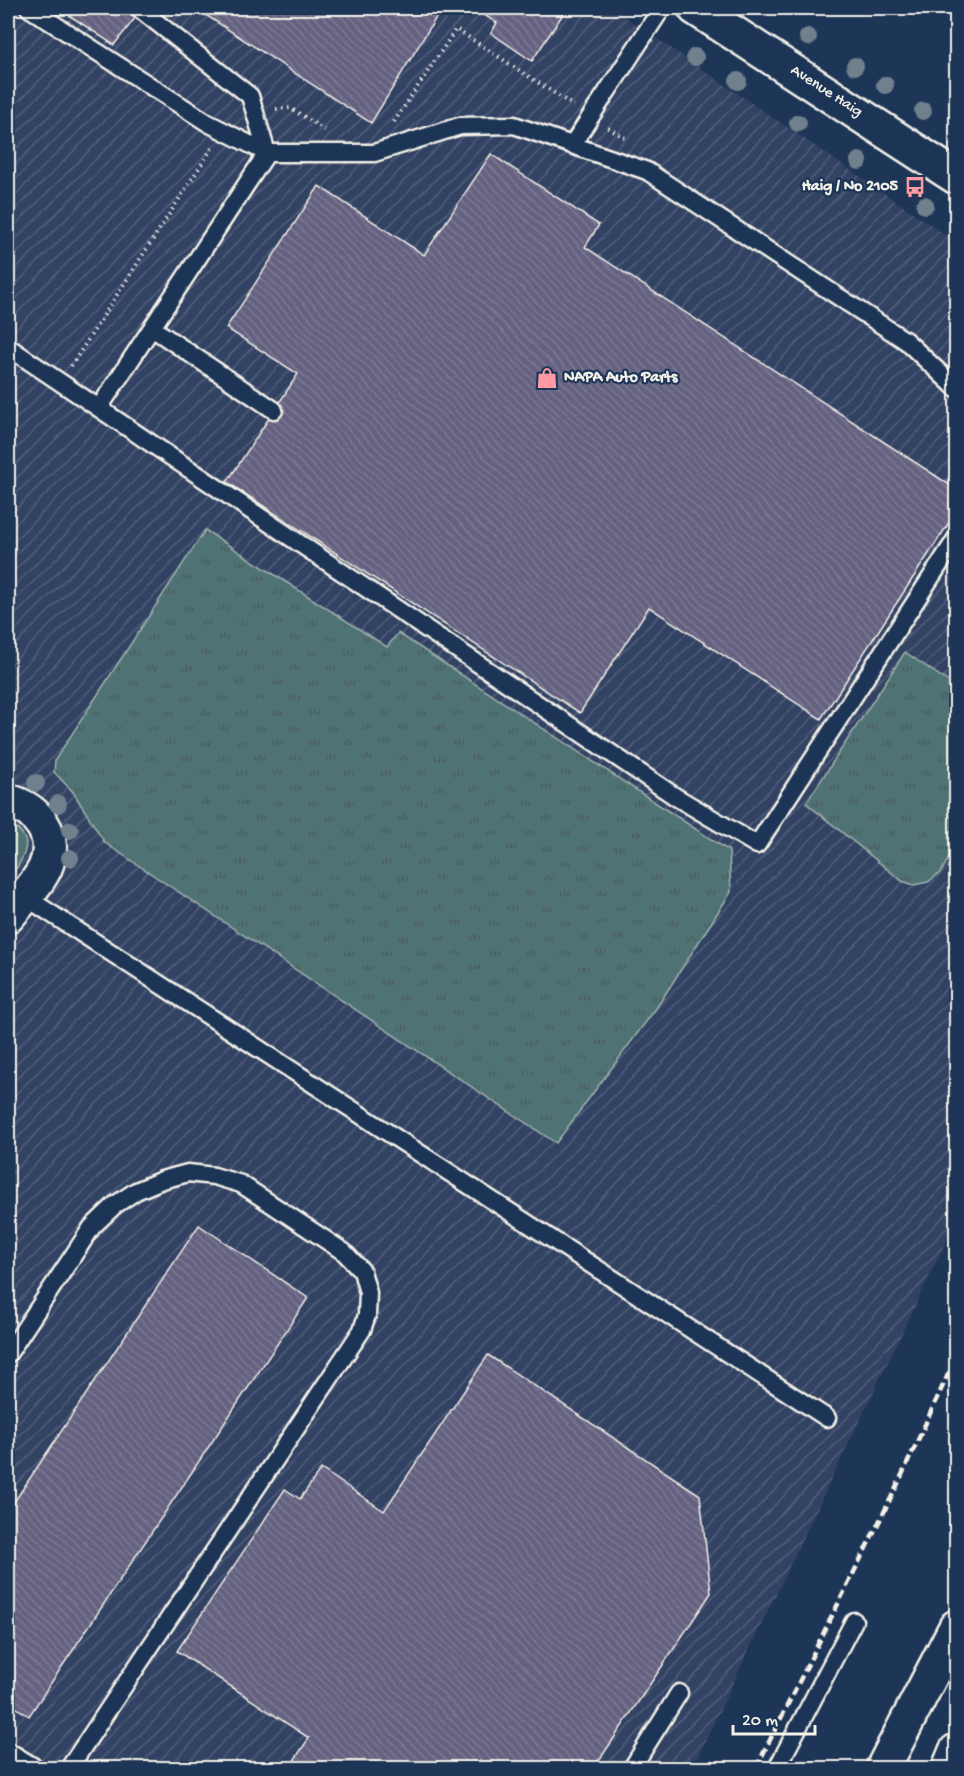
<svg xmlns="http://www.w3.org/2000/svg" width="964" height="1776" viewBox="0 0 964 1776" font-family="'Gochi Hand',sans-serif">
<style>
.industrial{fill:url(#industrial-furrows)}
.grass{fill:url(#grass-tufts);stroke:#a2b2ae;stroke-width:1.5}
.building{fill:url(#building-back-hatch);stroke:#f4f1e8;stroke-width:1.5}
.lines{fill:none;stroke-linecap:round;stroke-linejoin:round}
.lane-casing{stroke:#f4f1e8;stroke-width:21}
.street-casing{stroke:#f4f1e8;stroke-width:38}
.secondary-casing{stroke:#f4f1e8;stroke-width:38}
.highway-casing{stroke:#f4f1e8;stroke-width:38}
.path{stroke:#f4f1e8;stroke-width:4;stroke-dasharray:1.5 4.5;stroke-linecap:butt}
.lane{stroke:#1d3557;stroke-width:16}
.street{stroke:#1d3557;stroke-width:33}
.secondary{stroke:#1d3557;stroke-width:33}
.highway{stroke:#1d3557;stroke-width:33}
.rail{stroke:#f4f1e8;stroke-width:4.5;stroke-dasharray:9 4.5;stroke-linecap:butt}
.tree{fill:#6f818d}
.labels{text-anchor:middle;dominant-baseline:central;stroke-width:4.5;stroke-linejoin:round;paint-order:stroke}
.street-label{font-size:16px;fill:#f4f1e8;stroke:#1d3557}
.poi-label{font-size:16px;font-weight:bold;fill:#f4f1e8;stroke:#1d3557;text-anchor:end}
</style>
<defs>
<pattern id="industrial-furrows" width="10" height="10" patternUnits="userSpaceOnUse" patternTransform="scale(1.5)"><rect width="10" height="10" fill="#334264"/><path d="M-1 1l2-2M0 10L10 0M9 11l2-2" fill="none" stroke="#515e7a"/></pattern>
<pattern id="grass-tufts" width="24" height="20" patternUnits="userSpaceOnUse" patternTransform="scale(1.5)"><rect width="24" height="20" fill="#507374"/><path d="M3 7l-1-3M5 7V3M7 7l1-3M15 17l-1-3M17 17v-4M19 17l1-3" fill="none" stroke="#4c5b5b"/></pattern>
<pattern id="building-back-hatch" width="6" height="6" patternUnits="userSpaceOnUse" patternTransform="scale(1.5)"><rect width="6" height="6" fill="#656281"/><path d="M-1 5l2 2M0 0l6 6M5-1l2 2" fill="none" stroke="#7c7993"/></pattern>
</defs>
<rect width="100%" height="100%" fill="#1d3557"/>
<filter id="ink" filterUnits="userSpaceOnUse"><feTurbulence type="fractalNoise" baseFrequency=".0167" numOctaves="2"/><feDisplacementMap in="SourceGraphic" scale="12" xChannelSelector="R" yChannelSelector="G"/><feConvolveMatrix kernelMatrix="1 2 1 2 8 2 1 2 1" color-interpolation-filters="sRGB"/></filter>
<g filter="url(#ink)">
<path class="industrial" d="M8 8H612L956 242V1221L692 1768H8Z"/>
<path class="grass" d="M205 530 387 647 398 633 729 851 731 892 657 1007 556 1143 105 843 73 792 54 772 55 760Z
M905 652 956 687V846L941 872 928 882 914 885 902 881 806 803Z
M8 823C39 838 23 860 8 880Z"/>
<path class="building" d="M58 8H143L114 45Z
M195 8H442L371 123Z
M473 8H567L532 61 491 33 497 23Z
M491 154 599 225 585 247 956 489V512L821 719 649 607 580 713 227 482 298 374 226 328 319 186 424 255Z
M199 1225 308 1298 29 1716 8 1702V1511Z
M488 1355 700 1495 711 1593 594 1768H289L309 1738 177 1651 285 1489 300 1499 321 1469 384 1511Z"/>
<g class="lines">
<defs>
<path id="lane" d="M29 8 208 123 267 153
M141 10 250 96 267 153
M572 145 662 8
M152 328 274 410
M8 347 676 797 757 845 956 539
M99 408 267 153H374L460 126 514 125 647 171 906 341 956 388
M24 896 827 1418
M8 1354 92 1227 115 1205 136 1191 162 1180 188 1173 214 1176 241 1184 344 1252 362 1271 368 1293 367 1315 362 1330 69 1768
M8 1751 36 1768
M632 1768 679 1693
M777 1768 854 1621"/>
<path id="street" d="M8 801C38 809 59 836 45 868 37 885 20 901 8 916"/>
<path id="secondary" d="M695 8 956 177"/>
<path id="highway" d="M883 1768 956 1627
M949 1768 956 1751"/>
</defs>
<use href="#lane" class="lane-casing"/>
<use href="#street" class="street-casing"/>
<use href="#secondary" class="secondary-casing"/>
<use href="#highway" class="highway-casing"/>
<path class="path" d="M276 109 290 108 325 130
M394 122 456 29 574 106
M608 128 625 138
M71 366 212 148"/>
<use href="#lane" class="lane"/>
<use href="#street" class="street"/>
<use href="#secondary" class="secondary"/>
<use href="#highway" class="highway"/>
<path class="rail" d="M756 1768 896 1488 956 1357"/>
</g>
<g class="tree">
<circle cx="808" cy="37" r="9"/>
<circle cx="695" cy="57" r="9"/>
<circle cx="855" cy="66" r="9"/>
<circle cx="738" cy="81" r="9"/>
<circle cx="885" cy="85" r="9"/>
<circle cx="923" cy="111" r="9"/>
<circle cx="798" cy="123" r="9"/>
<circle cx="859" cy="161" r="9"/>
<circle cx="925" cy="205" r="9"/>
<circle cx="36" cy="783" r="9"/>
<circle cx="58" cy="804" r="9"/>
<circle cx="70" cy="830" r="9"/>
<circle cx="70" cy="858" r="9"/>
</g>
</g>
<defs>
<symbol id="bus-bare" viewBox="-9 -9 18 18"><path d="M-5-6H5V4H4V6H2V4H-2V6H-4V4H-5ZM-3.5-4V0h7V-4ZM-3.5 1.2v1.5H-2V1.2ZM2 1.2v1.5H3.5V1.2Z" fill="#ff9aa2" stroke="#1d3557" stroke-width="2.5" paint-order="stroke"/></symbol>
<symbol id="shop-bare" viewBox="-9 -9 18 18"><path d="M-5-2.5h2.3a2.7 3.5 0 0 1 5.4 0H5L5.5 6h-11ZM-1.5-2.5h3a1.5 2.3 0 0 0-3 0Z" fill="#ff9aa2" stroke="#1d3557" stroke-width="2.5" paint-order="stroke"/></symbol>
</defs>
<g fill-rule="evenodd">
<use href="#bus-bare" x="900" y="172" width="30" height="30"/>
<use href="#shop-bare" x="532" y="363" width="30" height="30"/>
</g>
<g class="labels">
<g class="street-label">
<text transform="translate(826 92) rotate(33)">Avenue Haig</text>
</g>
<g class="poi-label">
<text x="898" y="187">Haig / No 2105</text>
<text x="564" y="378" text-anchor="start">NAPA Auto Parts</text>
</g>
</g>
<rect width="964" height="1776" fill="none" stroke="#1d3557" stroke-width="30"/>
<rect x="15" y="15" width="934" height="1746" fill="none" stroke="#f4f1e8" stroke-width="2" filter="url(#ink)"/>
<path d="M733 1725v9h82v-9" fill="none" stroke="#f4f1e8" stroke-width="3"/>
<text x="742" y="1725" font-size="18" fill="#f4f1e8" stroke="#1d3557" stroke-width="4.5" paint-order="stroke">20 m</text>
</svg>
